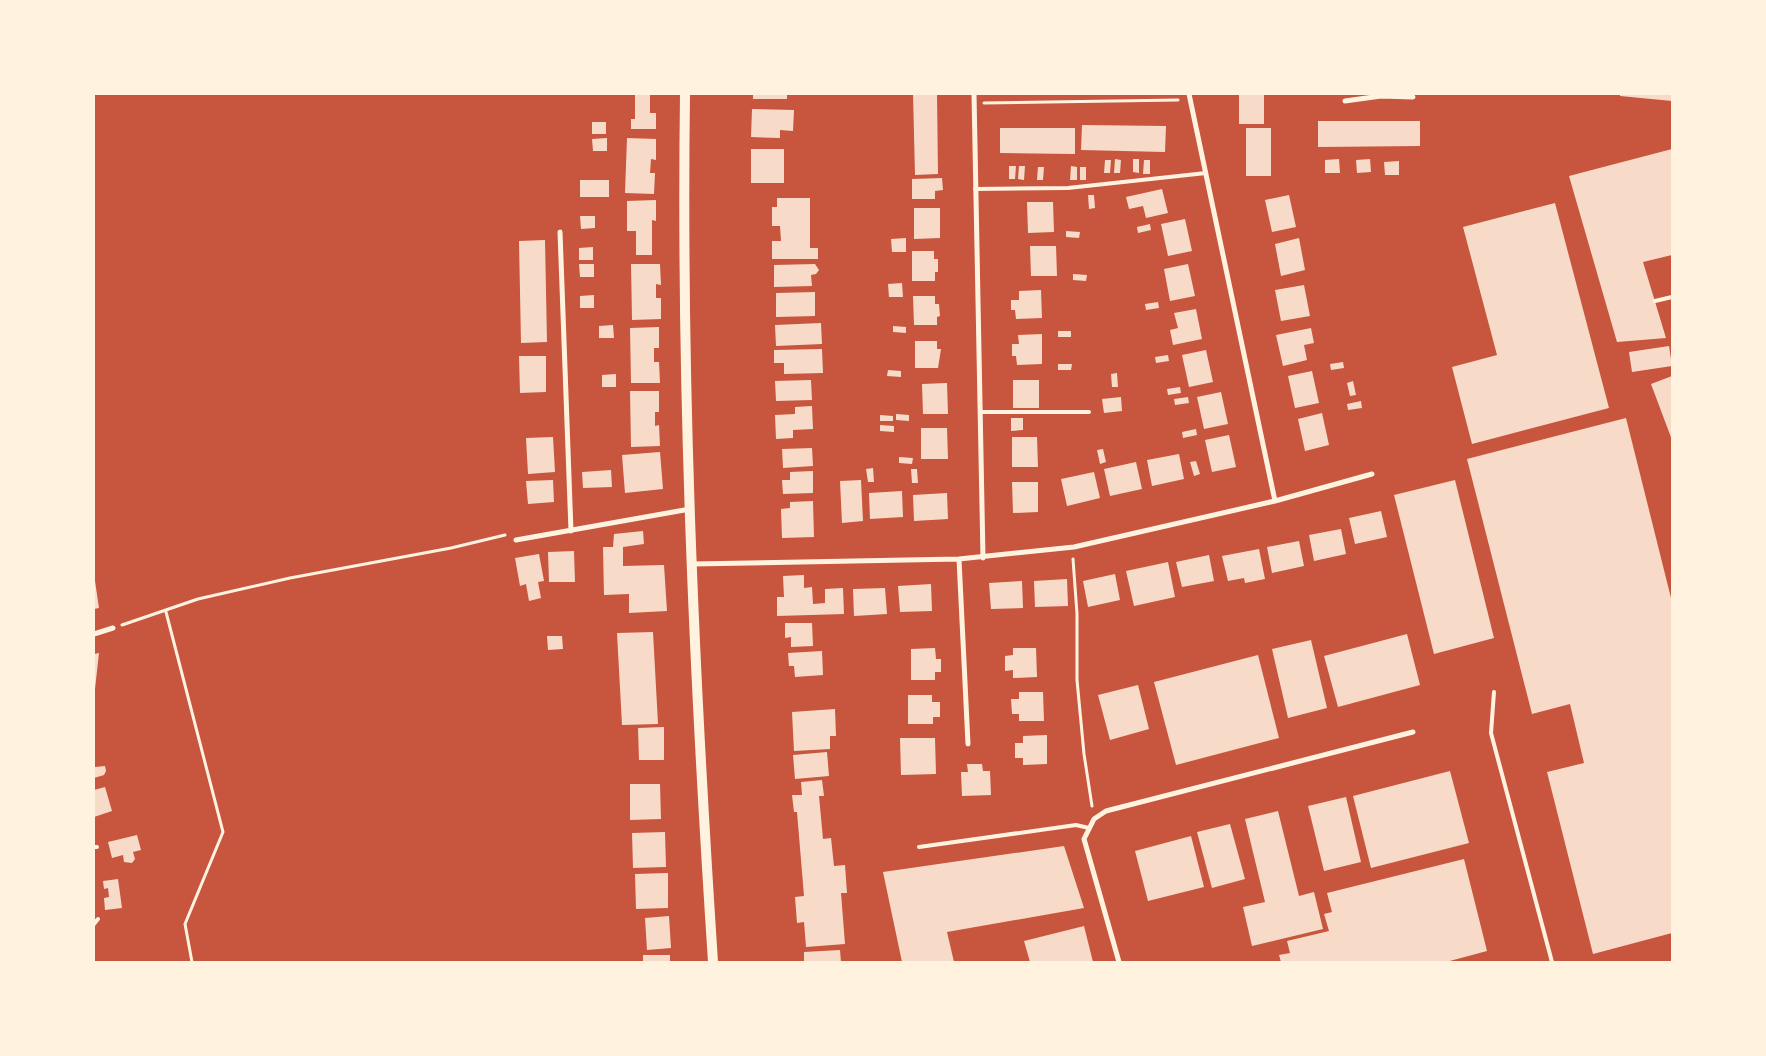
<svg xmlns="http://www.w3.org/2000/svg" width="1766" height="1056" viewBox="0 0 1766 1056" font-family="Manrope,sans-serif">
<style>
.building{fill:#f7dbc8}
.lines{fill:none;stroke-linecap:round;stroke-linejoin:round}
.path{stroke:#fff3e0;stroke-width:3}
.service{stroke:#fff3e0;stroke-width:4}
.minor{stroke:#fff3e0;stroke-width:5}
.secondary{stroke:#fff3e0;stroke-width:10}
</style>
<rect width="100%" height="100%" fill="#c8553d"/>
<path class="building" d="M635 94H650V113H656V129H631V119H635Z
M753 94H787V99H753Z
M913 94H937L938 174 915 175Z
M1239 94H1264V124H1239Z
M1620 94H1672V101L1620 96Z
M752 109 794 110 793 131 780 130V138L751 137Z
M1318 121H1420V146L1318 147Z
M592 122H606V134H592Z
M1082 125 1166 126 1165 152 1081 150Z
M1000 128H1075V154L1000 153Z
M1246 128H1271V176H1246Z
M607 138V151H593L592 139Z
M627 138 656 139V160L651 159 650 173H655L654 194 625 193Z
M751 149H784V183H751Z
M1672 149V255L1643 262 1666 338 1617 342 1569 176Z
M1115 159 1121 160 1120 173H1114Z
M1133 159H1139V173L1133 172Z
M1339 159 1340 173H1325V160Z
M1370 159 1371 172 1357 173 1356 160Z
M1105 160H1111L1110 173H1104Z
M1144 160H1150V174H1143Z
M1399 161V175H1385L1384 162Z
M1009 166H1016L1015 179H1009Z
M1019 166H1025L1024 180 1018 179Z
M1071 166 1077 167V180H1070Z
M1038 167H1044L1043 180H1037Z
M1080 167H1086V180H1080Z
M942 178 943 190 935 191V199H912V179Z
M580 180H609V197H580Z
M1162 189 1168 213 1146 218 1143 206 1129 209 1126 197Z
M1088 195H1094L1095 208 1089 209Z
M1289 195 1296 227 1272 232 1265 200Z
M777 198H810V248H818V259H772V241H781L780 226H772V207H777Z
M656 200V221L652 220V255H636V231H627V201Z
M1027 202H1053L1054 232 1028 233Z
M1555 203 1609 408 1472 444 1452 367 1497 355 1463 227Z
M914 208H940V238L914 239Z
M580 216H595V228L581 229Z
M1185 219 1192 251 1168 256 1161 224Z
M1150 224 1151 230 1138 233 1137 227Z
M1066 231 1080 232 1079 238 1066 237Z
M906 238V252H892L891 239Z
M1299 238 1305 270 1281 276 1275 244Z
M545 240 547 342 521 343 519 241Z
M1030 246H1056L1057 276H1031Z
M593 247V260H579V248Z
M912 251H934V259H938V272H935V281H912Z
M579 264H594V277H580Z
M631 264H660L661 285 656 284V298H661V319L632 320Z
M815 264 819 270 816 274 811 275 812 286 774 287V265Z
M1188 264 1195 296 1170 301 1164 269Z
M1073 274 1087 275 1086 281 1073 280Z
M902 283 903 297H889L888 284Z
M1304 285 1310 316 1281 321 1275 290Z
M1041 290 1042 318 1016 319 1015 310H1011V300H1019V291Z
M815 292V316L776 317V293Z
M594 295V308H580V296Z
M913 296H935V304H939L940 316 937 317V325H914Z
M1158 302 1159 308 1146 310 1145 304Z
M1196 309 1202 339 1173 345 1170 330 1178 328 1174 313Z
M821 323 822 344 776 346 775 325Z
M613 325 614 338H599V326Z
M893 326 906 327V333L893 332Z
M659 327V348H654V362H659L660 383H631L630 328Z
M1311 328 1314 343 1304 345 1307 360 1283 366 1276 335Z
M1058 331H1071V337H1058Z
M1042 334V364L1017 365 1016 356H1012V344H1019L1018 335Z
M915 341H937V349H941L938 368H915Z
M1669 346 1672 366 1632 372 1629 352Z
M822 349 823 373 784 374V363H774V350Z
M1206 350 1213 382 1189 387 1182 355Z
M1168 355 1169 361 1156 363 1155 357Z
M519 356H546V392L520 393Z
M1343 362 1344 368 1331 370 1330 364Z
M1058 364H1072L1071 370H1058Z
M888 370 901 371V377L887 376Z
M1312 371 1319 403 1295 408 1288 376Z
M1117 373 1118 387H1112L1111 374Z
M616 374V387H602V375Z
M1672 376V440L1651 384Z
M811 380 812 400 776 401 775 381Z
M1013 380H1039V408H1013Z
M1353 381 1356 395 1350 396 1347 383Z
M947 383 948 414H923L922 384Z
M1180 387 1181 393 1168 395 1167 389Z
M630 391H659V412H655V426L659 425 660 446 631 447Z
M1221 392 1228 424 1204 429 1197 397Z
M1121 397 1122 411 1104 413 1102 399Z
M1188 397 1189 403 1175 405 1174 399Z
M1361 401 1362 408 1348 410 1347 404Z
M812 406 813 429 793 430V438L776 439 775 415 795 414V407Z
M1322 413 1329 445 1305 451 1298 419Z
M896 414 909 415V421L896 420Z
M880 415 893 416V421H880Z
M1011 418H1023V430L1011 431Z
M1626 418 1672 602V933L1593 954 1547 772 1584 763 1570 704 1532 714 1467 459Z
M880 425 894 426V432L880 431Z
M921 428H947L948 459H921Z
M1196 429 1197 435 1183 438 1182 432Z
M1229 435 1236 467 1212 472 1205 440Z
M553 437 555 472 528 474 526 438Z
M1012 437H1037L1038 467H1012Z
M812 448 813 466 783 468 782 449Z
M1103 449 1106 462 1100 464 1097 450Z
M660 452 663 489 625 493 622 455Z
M1179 454 1184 479 1152 486 1147 460Z
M899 457 913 458 912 464 899 463Z
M1196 461 1200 474 1194 476 1190 462Z
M1136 462 1142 489 1110 496 1104 469Z
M873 468 874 482H868L866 469Z
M911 469H917L918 483H912Z
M611 470 612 487 583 488 582 472Z
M813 471V493L783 494 782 480H790V472Z
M1094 472 1100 498 1067 506 1061 479Z
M553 480 554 502 528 504 526 481Z
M861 480 863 521 842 523 840 481Z
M1455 480 1494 638 1434 654 1394 495Z
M1012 482H1038V512L1013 513Z
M902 491 903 517 870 519 869 493Z
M947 493 948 519 914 521 913 495Z
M813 501 814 537 782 538 781 509 790 508V502Z
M1381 511 1387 537 1355 544 1349 518Z
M1341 529 1346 554 1314 561 1309 535Z
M643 531 644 544 623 547V566L664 565 667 611 629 613V594L604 595 603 547H613L614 534Z
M1299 541 1304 566 1272 573 1267 547Z
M1259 549 1265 579 1245 583 1244 578 1228 581 1222 556Z
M574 551 575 582H549L548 552Z
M539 554 544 581 538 582 541 598 529 601 526 584 520 586 515 558Z
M1209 555 1214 581 1182 587 1176 562Z
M1168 562 1175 597 1134 606 1126 571Z
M94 574 99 608 94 609Z
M1115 574 1120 600 1088 607 1083 581Z
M804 575V588L812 587 813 604 825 603V589L843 588 844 614 777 616V597H784L783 576Z
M1067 579 1068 606 1035 607 1034 581Z
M1022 581 1023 608 991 609 989 583Z
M931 584 932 611 900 612 898 586Z
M885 588 887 614 854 616 853 589Z
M785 623H812L813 646 791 647V637L785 638Z
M653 632 658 724 622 725 617 633Z
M1407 634 1420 685 1338 707 1324 656Z
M547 636H562L563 649 548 650Z
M1311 640 1327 708 1288 718 1272 649Z
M935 648 936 659H941V672H935V680H911V649Z
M1013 648H1036L1037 677 1013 678V670L1005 671V656L1013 655Z
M822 651 823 675 795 677 794 666H789L788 653Z
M99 653 95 689H94V654Z
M1258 655 1279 738 1176 765 1154 682Z
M1138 685 1149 729 1110 740 1098 695Z
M1019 692H1043L1044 721H1019V714H1012L1011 699H1019Z
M908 695H932V702H940V717H933V724H908Z
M835 709 836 736H830V749L794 751 792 712Z
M664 727V760H639L638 728Z
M1047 735V764L1023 765V758H1015V743H1023V736Z
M900 738H935L936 774 901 775Z
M827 752 829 776 795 779 793 755Z
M94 763 95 767 105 766 106 771 104 775 94 778Z
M967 764H982L983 771H990L991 795 962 796 961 772H968Z
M1450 771 1469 843 1371 868 1353 796Z
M822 780 824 796H819L823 839 831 838 834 866 845 865 847 893H841L845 944 806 947 804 922 797 923 795 897 804 896 797 812H794L792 795H802L801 782Z
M630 784H660L661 819 630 820Z
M105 787 112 811 94 817V790Z
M1346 797 1361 862 1324 871 1308 806Z
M1278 811 1299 896 1314 892 1323 929 1252 946 1243 907 1265 902 1245 819Z
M1230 824 1245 879 1212 888 1197 832Z
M665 832 666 867 633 868 632 833Z
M137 835 141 850 133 852 135 859 132 863 124 862 123 855 112 858 108 842Z
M1191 836 1204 887 1148 901 1135 851Z
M1064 846 1084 908 947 932 954 962H902L883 872Z
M1464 859 1487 951 1446 962H1281L1279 955 1290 953 1287 941 1329 931 1324 914 1332 912 1327 893Z
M668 873V908L636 909 635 874Z
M118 879 122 908 105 910 104 898 109 897 108 888 104 889 103 881Z
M669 916 671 948 647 950 645 918Z
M1084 926 1093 962H1030L1024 941Z
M840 950 841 962H804V952Z
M643 955H670V962H643Z"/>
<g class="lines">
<path class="path" d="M984 103 1178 100
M1073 559 1077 614V680L1084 754 1092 806
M166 612 223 832 185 924 192 962
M122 625 198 599 290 578 451 548 505 535"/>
<path class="service" d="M975 189 1068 188 1206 173
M1655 301 1672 297
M980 412H1089
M1494 692 1491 733 1552 962
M94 847H97
M919 847 1076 825 1089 828
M94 924 98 919"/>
<path class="minor" d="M974 94 983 558
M1189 94 1275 501
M1345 101 1381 96 1413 97
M560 232 571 531
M516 540 690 509
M959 559 968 744
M692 564 959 559 1074 547 1275 501 1372 474
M94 634 113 628
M1119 962 1084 839 1094 819 1106 811 1413 732"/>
<path class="secondary" d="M685 94C681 384 694 673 713 962"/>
</g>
<rect width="1766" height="1056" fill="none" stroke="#fff3e0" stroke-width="190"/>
</svg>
